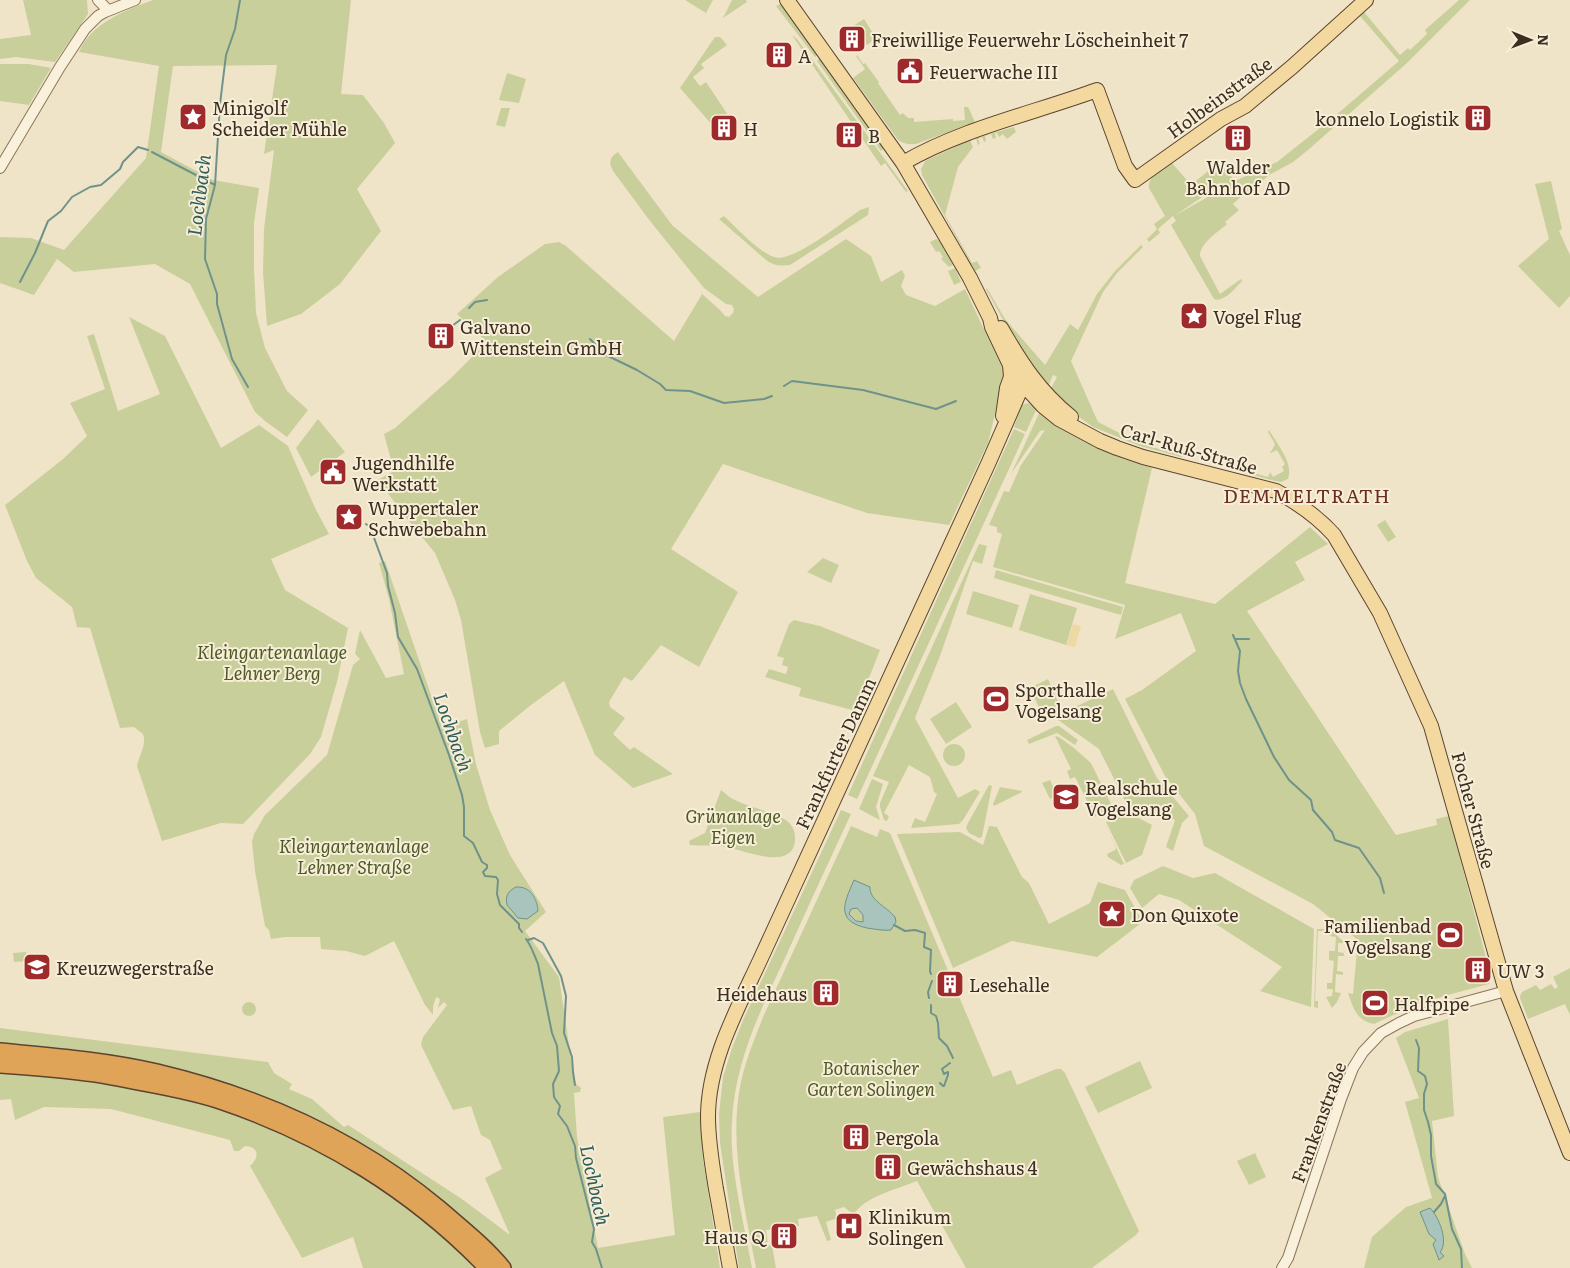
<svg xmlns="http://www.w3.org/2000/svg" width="1570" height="1268" viewBox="0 0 1570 1268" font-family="Literata,serif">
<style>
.green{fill:#c9cf9b;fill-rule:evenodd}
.sand{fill:#ecd9a5}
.water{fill:#a9c4bc;stroke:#6f938a;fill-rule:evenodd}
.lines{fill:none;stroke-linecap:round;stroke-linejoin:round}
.stream{stroke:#6f938a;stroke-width:2}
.minor-casing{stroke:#8d765c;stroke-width:12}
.major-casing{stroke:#5b4430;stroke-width:16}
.highway-casing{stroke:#5b4430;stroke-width:18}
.minor{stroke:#faf1dc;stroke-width:10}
.major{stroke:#f3d9a0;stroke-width:14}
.highway{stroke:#e0a458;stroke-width:15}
.labels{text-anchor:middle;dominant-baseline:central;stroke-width:4;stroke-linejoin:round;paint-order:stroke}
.poi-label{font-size:18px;fill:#3d2e20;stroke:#f7eed8;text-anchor:start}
.street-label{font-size:18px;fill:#3d2e20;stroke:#f7eed8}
.park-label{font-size:18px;font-style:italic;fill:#4d5a26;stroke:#f7eed8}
.water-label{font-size:19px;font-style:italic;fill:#2f5d5a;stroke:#f7eed8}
.neighbourhood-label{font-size:19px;letter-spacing:1px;fill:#6b2e1e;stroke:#f7eed8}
</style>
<rect width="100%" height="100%" fill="#f0e4c8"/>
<path class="green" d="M23 0H87L88 14 55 62 16 57 0 59V39L31 35Z
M153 0H351L341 94 363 95 384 123 395 143 357 189 381 231 340 284 301 314 267 326 263 272 264 229 274 150 264 154 277 65 173 66 161 152 213 180 259 188 254 223V268L256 313 265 348 287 391 308 410 287 437 265 421 255 412 190 284 155 264 74 272 57 259 34 295 0 283V237L31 238 64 250 146 158 159 66 79 52C91 23 126 10 153 0Z
M685 0H713L706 13Z
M732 0H746L747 2 723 18Z
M1459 0H1470L1407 63 1308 150 1293 162 1269 175 1247 195 1245 193 1233 204 1239 210 1225 222 1227 224C1217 233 1200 243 1200 256L1220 294 1241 279 1242 281C1235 288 1224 303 1214 299L1171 225 1176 221 1173 216 1158 229 1160 233 1149 242 1147 239 1157 229 1154 224 1165 216 1149 188C1147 176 1163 170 1172 163L1191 185 1219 162 1235 181 1277 162 1335 116 1399 61 1360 16 1364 12 1400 55 1408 48 1410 50 1427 34 1425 30ZM1229 185 1174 216 1207 194Z
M780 4 819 54 815 57 776 6Z
M864 19 876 38 867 45 853 26Z
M792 35 797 39 908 191 906 192 885 163 881 166Z
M715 37H720L727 45 701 64 704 68 693 77 700 86 706 82 728 115 713 126 680 88Z
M857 55 863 64 865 63 879 82 878 83 900 115 903 113 908 118H914V122L953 119V121L965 120 964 107H968L975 122 916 144C909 145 904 144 898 140L853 78 865 69 856 56Z
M821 57 884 148 881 151 817 61Z
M0 64H29L51 68 29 105 0 101Z
M507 73 526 79 519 103 499 100Z
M501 108H510L505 127 496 125Z
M1014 127 1016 132 1007 139 1003 134 999 137 997 133H995L996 138 993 139 991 134 985 136 986 141 984 142 982 137 978 139 980 144 978 145 976 138Z
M970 140 973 147 958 167 945 215 972 263 977 261 981 268 975 271 922 175 921 169 925 161Z
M618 152 672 225 758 297 846 239 871 256 881 282 902 270 905 276 901 286 906 295 935 306 965 289 1004 372V377L988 443 949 525 867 513 723 464 671 549 738 592 699 667 661 645 632 681 624 677 609 702 610 707 625 718 613 734 630 750 634 747 673 774 633 788 595 755 564 681 531 705 499 731V744L485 748 480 732 461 620 455 600 435 553 404 515 378 480 394 471 384 434 395 428 451 378 487 342 457 314 498 277 545 244 559 242 566 246 674 341 702 294 721 311 725 316 729 317 733 313 734 310 732 305 726 304 704 288 650 221 613 171C608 162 610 157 618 152Z
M1551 181 1562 229 1559 231 1570 255V296L1559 308 1518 266 1549 239 1535 184Z
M869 207 868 215 790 265C780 266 774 266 766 260L719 219 724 216C737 228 757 251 774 257 792 264 844 221 860 210Z
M936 239 939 240 953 265 949 267 941 259 943 257 939 251 936 252 930 242Z
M1141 245 1143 247 1117 273 1103 292 1071 361 1098 422 1141 444 1182 455 1181 457 1140 446 1093 427 1072 412 1050 390 1057 377 1053 375 1048 387 1024 358 986 289 987 288 1005 319 1045 365 1070 324 1078 330 1097 294 1115 271Z
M955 268 961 282 954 285 948 271Z
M129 317 165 336 221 448 259 425 288 446 315 508 329 534 271 559 285 590 348 628 337 682 321 737 310 754 243 824 221 823 162 841 137 766C139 755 147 745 143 734L134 727 120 728 90 628 77 627 72 607 36 578 27 561 5 505 63 459 87 436 70 403 105 389 87 336 94 334 118 411 160 394Z
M1028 403 1037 408 1026 432 1014 427 1022 405Z
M1040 411 1093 445 1125 459 1152 468 1125 583 1215 604 1310 527 1328 544 1295 562 1305 580 1247 611 1396 835 1437 825 1436 819 1449 816 1491 977 1489 984 1448 995 1413 1006 1374 1024C1357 1021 1353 1008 1348 993L1353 994 1358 940 1313 904 1204 846 1195 814 1165 776 1125 699 1142 690 1196 651 1181 613 1115 639 1125 605 993 567 1002 534 997 532V527L989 525 1004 491 1009 492 1021 465 1045 430 1040 431 1011 474Z
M318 419 345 452 311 477 296 448Z
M1014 429 1025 434 857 799 848 795Z
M1269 430C1277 444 1294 463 1288 479L1281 482 1275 481 1228 468 1232 466 1241 469 1248 465 1247 471 1268 477 1270 472 1273 477 1284 471 1282 467 1285 464 1277 450 1271 453 1270 452 1272 450 1275 444 1268 432Z
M1385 520 1396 537 1388 542 1377 525Z
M979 544 987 546 982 564 973 561 940 656 915 718 958 798 975 789 980 792 963 820 959 824 911 828 915 818 925 822 937 794 934 792 930 777 909 765 884 813 889 816 887 821 884 820 880 807V803L889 782 873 776Z
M823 558 839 565 831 583 807 572Z
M385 561 442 727 467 719 476 764 490 810 510 855 546 912 525 931 559 977 573 1072 576 1084 581 1088 580 1092 574 1093 577 1137 598 1248 675 1235 663 1117 700 1112 703 1159 720 1268H510L479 1236 261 1096 204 1077 99 1056 0 1042V1028L268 1062 274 1073 292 1084 289 1089 312 1099 344 1127 348 1125 462 1199 510 1235 485 1178 502 1169 490 1140 481 1135 471 1106 453 1110 421 1045 423 1037 447 1005 444 1002 438 1008 440 999 436 997 433 1007V1015L425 1005 394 941 365 956 346 951 321 949 320 937H285L271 939 269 930 265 926 255 871 252 842 254 834 265 815 327 755 353 665 360 659 355 654 360 630 386 678 404 674 389 599 379 563Z
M996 570 1123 607 1121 615 994 578Z
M973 591 1019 605 1012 628 966 614Z
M1030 594 1077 608 1066 645 1019 630Z
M794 620 820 626 880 650 856 711 799 696 801 688 765 677 769 669 786 674 788 667 782 665 784 658 777 656 789 624Z
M1048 679 1060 706 1042 714 1030 688Z
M1113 689 1157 778 1189 816 1182 823 1173 851 1166 847 1175 820 1127 805 1099 749 1054 717Z
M956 702 972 727 946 744 930 719Z
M1056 726H1059L1078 740 1075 745 1057 733 1029 744 1027 740Z
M1055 736 1059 737 1074 748 1091 763 1113 808 1095 817 1075 777 1070 779 1067 771 1071 769Z
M943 755a11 11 0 1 1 22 0a11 11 0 1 1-22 0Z
M872 779 883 784 876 807 880 820 859 809Z
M1050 780 1057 795 1050 799 1042 783Z
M989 785 992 786 982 837 979 838 969 833 966 828 968 823Z
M1000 787 1022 791V792L994 806 993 804Z
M721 790C726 794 731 799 737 801 751 808 775 812 787 821 792 825 795 831 795 837 796 875 740 848 721 846 711 845 700 846 690 845L689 841 705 833Z
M841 810 851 814C829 861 807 909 786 956 761 1009 735 1061 732 1121 729 1169 744 1221 752 1268H739L720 1143 719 1114 723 1077 732 1048 744 1018Z
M1124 813H1129L1152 825 1142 855 1126 863 1106 822Z
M1104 822 1124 864 1121 865 1108 857 1107 854 1115 850 1116 848Z
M851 826 877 837 880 829 890 833 993 1077 1011 1070 1017 1085 1056 1069H1061L1065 1073 1139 1231 1136 1235 1092 1268H966L917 1181C900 1188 861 1198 854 1215L844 1207 835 1210 837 1218 826 1222 831 1240 827 1241 817 1216 798 1219 799 1226 766 1230 768 1245H772L776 1268H756C745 1208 728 1143 741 1082 746 1059 755 1038 763 1017Z
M989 826 997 827 1022 877 1029 883 1049 924 1090 903 1098 882 1125 890 1140 917 1137 920 1140 924 1097 957 1012 941 953 968 897 834 960 832 983 845Z
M1163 866 1193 878 1215 873 1314 929 1311 1007 1260 991 1282 967 1179 900 1159 894 1142 908 1130 888 1134 880Z
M1317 929H1324V931H1318L1315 1001H1318V1008L1314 1007Z
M1333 932 1345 943H1338V952L1344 953V956H1338L1337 971 1343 972V975L1336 974 1335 992 1341 993 1337 1002 1332 1008 1326 997 1332 996 1333 989H1327V983H1332L1334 961 1329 960V951H1335L1336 937 1330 936V934Z
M26 952 27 961 14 962 13 953Z
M1570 968V1015L1565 1004 1528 1019 1520 998V996L1522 992 1536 985 1540 990 1551 984 1555 989 1558 987 1553 977Z
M242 1009a7 7 0 1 1 14 0a7 7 0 1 1-14 0Z
M1448 1019 1454 1116 1432 1121 1438 1177 1465 1254 1472 1268H1364L1372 1237 1406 1207 1432 1198 1405 1102 1419 1098 1396 1038 1405 1032Z
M1140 1061 1152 1088 1098 1113 1085 1087Z
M0 1072 119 1082 228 1110 318 1149 390 1191 459 1249 478 1268H363L353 1237 302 1258 250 1166C259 1158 260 1147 245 1146L239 1151H234L230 1140 111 1109 44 1107 15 1120 11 1099 0 1100Z
M1255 1153 1266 1177 1249 1185 1237 1161Z"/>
<path class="sand" d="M1073 624 1081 626 1075 647 1066 645Z"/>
<path class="water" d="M854 880 870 887C869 900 887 907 895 917L896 922 891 930C883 931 875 929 867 928 835 921 844 903 854 880ZM857 908 863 915V922L856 921 849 914 851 909Z
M516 887C530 886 537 898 538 911L527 919 518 918 507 905C505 896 508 891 516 887Z
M1430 1208C1439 1217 1449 1242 1440 1252L1444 1256 1439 1260 1433 1244 1436 1240 1429 1234 1420 1212Z"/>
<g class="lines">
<path class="stream" d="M240 0 235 29 226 55 220 104 215 185 206 219 205 259 217 294V304L232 359 248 387
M152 152 215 185
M20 282 35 253 48 221 61 211 72 197 90 187 101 185 120 169 123 162 138 147 148 150
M469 308 475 302 487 300
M452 326 460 320
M590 339 604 354 637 370 660 384 666 390 690 391 724 403 764 399 772 396
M784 386 792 381 863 390 936 409 956 401
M366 524 370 527 387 573 388 586 395 613 398 637 417 669 449 755 462 795 464 807V836L473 843 482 862 487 865V868L483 872 485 876 496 877 498 880 497 894 500 905 519 924V928L522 932
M1233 635 1240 651 1238 671 1240 683 1246 699 1274 757 1289 780 1311 800 1313 810 1332 832 1335 840 1359 848 1380 878 1384 893
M1236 639H1249
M894 925 905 931 915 930 925 933 924 947 931 950 930 971 931 974
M526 939C532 947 534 955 538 964L552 1033 557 1046 559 1071 553 1084 554 1097 560 1106 558 1114 567 1126 575 1146 576 1158 594 1229 592 1242 596 1249 602 1268
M528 940 534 938 543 943 561 976 566 996 564 1033 572 1057 573 1072 575 1085
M929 998 928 992 932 981
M931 1005V1013L936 1016 938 1023 939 1038 947 1046 953 1058
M1416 1040 1419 1048 1418 1071 1425 1076 1427 1084 1424 1094V1110L1428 1122 1431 1135V1156L1435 1178 1436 1184 1445 1194 1452 1229 1461 1249 1462 1268
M940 1083 943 1086H944L948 1075V1072L944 1074 942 1069 950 1063
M1434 1212 1441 1204 1445 1196"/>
<defs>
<path id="minor" d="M98 0 108 10
M0 168 60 67 85 29 98 16 105 12 135 0
M1282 1268 1288 1258 1341 1099 1353 1068 1363 1052 1381 1033 1399 1023 1414 1016 1506 991"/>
<path id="major" d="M787 0 903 163 970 278 990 318 992 327 1010 365 1011 377 1007 388 1003 416
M903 163C961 129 1034 113 1097 90L1125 166 1135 180 1221 119 1245 106 1292 67 1366 0
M1001 328C1021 363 1039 391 1071 417
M1010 365 1023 384 1043 406 1059 419 1100 441 1117 448 1143 457 1276 491C1298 503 1317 516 1334 535L1380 613 1431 726 1506 991 1570 1153
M730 1268C725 1242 721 1215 716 1189 712 1165 708 1141 708 1117 708 1061 738 1008 761 958L988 464 1023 384 1025 367"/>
<path id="highway" d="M0 1051C52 1056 106 1060 157 1072 262 1097 357 1139 440 1209 462 1228 485 1246 503 1268
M0 1065C29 1067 58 1069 87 1073 105 1075 124 1079 143 1083 170 1088 197 1093 223 1102 323 1136 414 1192 487 1268"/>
</defs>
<use href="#minor" class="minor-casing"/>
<use href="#major" class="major-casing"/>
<use href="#highway" class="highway-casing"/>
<use href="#minor" class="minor"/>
<use href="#major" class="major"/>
<use href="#highway" class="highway"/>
</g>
<defs>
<symbol id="building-square" viewBox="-11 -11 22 22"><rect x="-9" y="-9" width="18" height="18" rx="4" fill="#9e2a2b" stroke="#f7eed8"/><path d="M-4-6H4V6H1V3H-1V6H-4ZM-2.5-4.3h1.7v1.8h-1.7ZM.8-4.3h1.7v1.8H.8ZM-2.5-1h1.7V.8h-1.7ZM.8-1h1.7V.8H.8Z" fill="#fff"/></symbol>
<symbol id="civic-square" viewBox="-11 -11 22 22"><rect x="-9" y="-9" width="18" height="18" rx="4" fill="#9e2a2b" stroke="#f7eed8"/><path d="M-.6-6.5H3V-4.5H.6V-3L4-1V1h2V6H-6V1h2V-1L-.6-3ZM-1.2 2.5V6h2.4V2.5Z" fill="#fff"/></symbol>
<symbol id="sight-square" viewBox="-11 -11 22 22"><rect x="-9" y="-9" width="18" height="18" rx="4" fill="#9e2a2b" stroke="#f7eed8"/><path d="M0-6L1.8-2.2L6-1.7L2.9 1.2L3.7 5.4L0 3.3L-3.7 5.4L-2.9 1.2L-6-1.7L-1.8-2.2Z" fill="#fff"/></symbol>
<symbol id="stadium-square" viewBox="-11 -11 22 22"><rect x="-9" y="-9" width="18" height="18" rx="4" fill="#9e2a2b" stroke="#f7eed8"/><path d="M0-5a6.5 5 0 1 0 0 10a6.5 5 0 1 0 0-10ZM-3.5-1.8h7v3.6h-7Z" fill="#fff"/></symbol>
<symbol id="school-square" viewBox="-11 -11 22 22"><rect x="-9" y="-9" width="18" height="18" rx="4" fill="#9e2a2b" stroke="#f7eed8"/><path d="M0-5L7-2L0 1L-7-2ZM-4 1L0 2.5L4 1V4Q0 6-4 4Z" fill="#fff"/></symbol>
<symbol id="hospital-square" viewBox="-11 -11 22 22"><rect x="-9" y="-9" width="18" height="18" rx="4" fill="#9e2a2b" stroke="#f7eed8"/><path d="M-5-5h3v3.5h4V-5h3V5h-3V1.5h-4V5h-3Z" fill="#fff"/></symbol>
</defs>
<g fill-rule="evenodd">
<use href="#building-square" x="836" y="23" width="32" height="32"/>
<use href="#building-square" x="763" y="39" width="32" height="32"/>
<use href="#civic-square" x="894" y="55" width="32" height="32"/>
<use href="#sight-square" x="177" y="101" width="32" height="32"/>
<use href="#building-square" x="1462" y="102" width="32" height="32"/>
<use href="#building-square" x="708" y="112" width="32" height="32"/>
<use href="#building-square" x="833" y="119" width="32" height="32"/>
<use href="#building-square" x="1222" y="122" width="32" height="32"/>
<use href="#sight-square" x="1178" y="300" width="32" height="32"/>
<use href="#building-square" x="425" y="320" width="32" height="32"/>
<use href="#civic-square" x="317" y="456" width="32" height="32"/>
<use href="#sight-square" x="333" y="501" width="32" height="32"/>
<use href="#stadium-square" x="980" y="683" width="32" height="32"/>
<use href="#school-square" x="1050" y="781" width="32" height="32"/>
<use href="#sight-square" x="1096" y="898" width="32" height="32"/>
<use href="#stadium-square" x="1434" y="919" width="32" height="32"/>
<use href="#school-square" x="21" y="951" width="32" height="32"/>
<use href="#building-square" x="1462" y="954" width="32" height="32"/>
<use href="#building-square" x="934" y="968" width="32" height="32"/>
<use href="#building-square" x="810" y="977" width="32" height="32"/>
<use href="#stadium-square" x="1359" y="987" width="32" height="32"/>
<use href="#building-square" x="840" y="1121" width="32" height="32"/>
<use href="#building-square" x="872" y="1151" width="32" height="32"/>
<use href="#hospital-square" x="833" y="1210" width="32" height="32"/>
<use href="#building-square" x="768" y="1220" width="32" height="32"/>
</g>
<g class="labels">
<g class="poi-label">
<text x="871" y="39">Freiwillige Feuerwehr Löscheinheit 7</text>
<text x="798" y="55">A</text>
<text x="929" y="71">Feuerwache III</text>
<text x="212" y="107">Minigolf<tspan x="212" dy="21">Scheider Mühle</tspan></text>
<text x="1459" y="118" text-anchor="end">konnelo Logistik</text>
<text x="743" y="128">H</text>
<text x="868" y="135">B</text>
<text x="1238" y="166" text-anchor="middle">Walder<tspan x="1238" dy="21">Bahnhof AD</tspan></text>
<text x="1213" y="316">Vogel Flug</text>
<text x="460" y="326">Galvano<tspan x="460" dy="21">Wittenstein GmbH</tspan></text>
<text x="352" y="462">Jugendhilfe<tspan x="352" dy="21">Werkstatt</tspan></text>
<text x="368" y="507">Wuppertaler<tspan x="368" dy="21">Schwebebahn</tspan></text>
<text x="1015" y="689">Sporthalle<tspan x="1015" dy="21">Vogelsang</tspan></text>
<text x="1085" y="787">Realschule<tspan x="1085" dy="21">Vogelsang</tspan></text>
<text x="1131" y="914">Don Quixote</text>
<text x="1431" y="925" text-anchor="end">Familienbad<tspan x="1431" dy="21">Vogelsang</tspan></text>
<text x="56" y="967">Kreuzwegerstraße</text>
<text x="1497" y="970">UW 3</text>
<text x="969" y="984">Lesehalle</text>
<text x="807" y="993" text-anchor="end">Heidehaus</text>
<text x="1394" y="1003">Halfpipe</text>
<text x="875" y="1137">Pergola</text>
<text x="907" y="1167">Gewächshaus 4</text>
<text x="868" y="1216">Klinikum<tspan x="868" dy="21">Solingen</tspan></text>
<text x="765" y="1236" text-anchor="end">Haus Q</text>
</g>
<g class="street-label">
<text transform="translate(1219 97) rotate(-36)">Holbeinstraße</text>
<text transform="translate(1189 448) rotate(16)">Carl-Ruß-Straße</text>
<text transform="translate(835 753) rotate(-65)">Frankfurter Damm</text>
<text transform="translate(1474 810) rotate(75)">Focher Straße</text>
<text transform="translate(1318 1122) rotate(-70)">Frankenstraße</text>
</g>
<g class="park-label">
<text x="272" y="651">Kleingartenanlage<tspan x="272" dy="21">Lehner Berg</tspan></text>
<text x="733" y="815">Grünanlage<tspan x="733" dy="21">Eigen</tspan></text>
<text x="354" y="845">Kleingartenanlage<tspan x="354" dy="21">Lehner Straße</tspan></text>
<text x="871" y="1067">Botanischer<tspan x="871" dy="21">Garten Solingen</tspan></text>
</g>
<g class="water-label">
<text transform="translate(198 195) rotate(-83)">Lochbach</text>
<text transform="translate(454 732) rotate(71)">Lochbach</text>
<text transform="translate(596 1185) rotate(78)">Lochbach</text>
</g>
<g class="neighbourhood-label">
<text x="1307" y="495">DEMMELTRATH</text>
</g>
</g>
<g transform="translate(1530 40) rotate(91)" stroke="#f7eed8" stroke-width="4" paint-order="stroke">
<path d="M0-4L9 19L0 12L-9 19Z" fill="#3d2e20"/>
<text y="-8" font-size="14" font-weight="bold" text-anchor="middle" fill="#3d2e20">N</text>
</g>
</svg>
